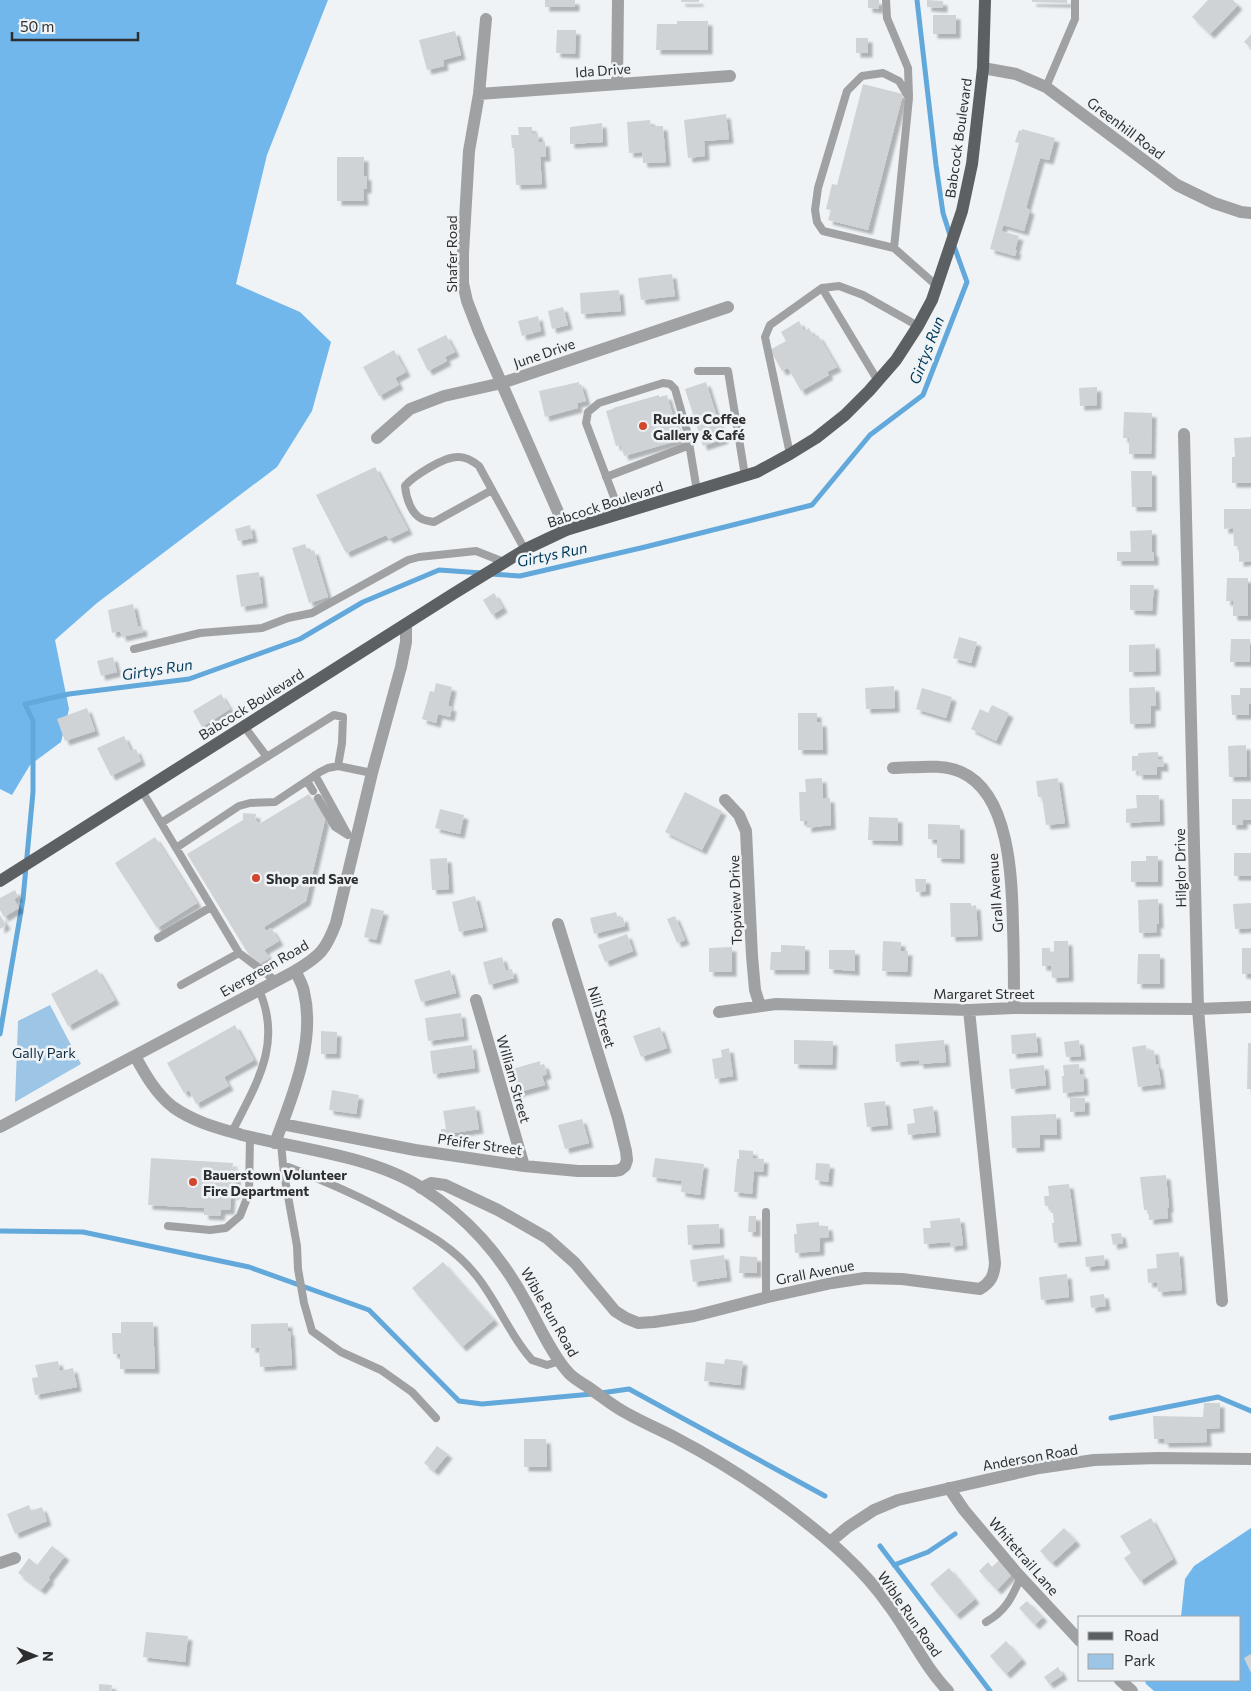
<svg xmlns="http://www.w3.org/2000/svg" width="1251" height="1691" viewBox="0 0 1251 1691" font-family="Commissioner,sans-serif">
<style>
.green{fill:#9dc6e6}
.forest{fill:#72b7eb}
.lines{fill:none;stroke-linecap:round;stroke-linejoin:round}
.stream{stroke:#63a8db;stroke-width:5}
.building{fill:#d0d3d6;filter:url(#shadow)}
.service{stroke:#a0a1a3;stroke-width:8}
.minor{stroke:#a0a1a3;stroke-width:12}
.tertiary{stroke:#a0a1a3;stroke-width:12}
.primary{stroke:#5d6062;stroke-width:12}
.poi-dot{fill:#d1462d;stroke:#eff3f6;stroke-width:2}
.labels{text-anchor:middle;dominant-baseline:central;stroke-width:5;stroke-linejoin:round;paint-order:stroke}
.street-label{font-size:14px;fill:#2d2e2f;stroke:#eff3f6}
.poi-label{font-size:14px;font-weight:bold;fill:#2d2e2f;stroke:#eff3f6;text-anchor:start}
.park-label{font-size:14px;fill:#0e2c41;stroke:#eff3f6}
.water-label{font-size:15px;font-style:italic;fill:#00385a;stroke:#eff3f6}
</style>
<defs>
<filter id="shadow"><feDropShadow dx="4.5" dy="4.5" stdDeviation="1" flood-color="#0004"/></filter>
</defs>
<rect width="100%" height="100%" fill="#eff3f6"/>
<path class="green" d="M50 1005 81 1064 15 1102 18 1021Z"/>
<path class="forest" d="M0 0H328L267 155 236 284 300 312 331 342 312 411 277 467 97 603 55 640 69 709 61 742 30 765 12 795 0 789Z
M1251 1528V1691H1154L1146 1684 1145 1680H1240V1617H1181L1185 1579 1194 1566Z"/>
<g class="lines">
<path class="stream" d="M917 0 936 165 943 213 950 235
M490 574 520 576 645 547 812 505 870 435 923 395 967 282 954 246
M0 1034 23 899 33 792V721L25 704 69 694 189 679 300 639 363 602 439 570 482 573
M0 1231 83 1232 249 1267 369 1310 459 1401 482 1404 592 1394
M601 1393 629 1389 825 1496
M1111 1418 1218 1397 1251 1411
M880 1546 990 1691
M894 1565 928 1552 955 1534"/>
</g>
<path class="building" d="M545 0H575V7H545Z
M681 0H699V2H681Z
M868 0H879V9L868 8Z
M927 0 943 1V8L927 7Z
M1032 0H1067V3L1032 2Z
M1208 0H1233L1238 5 1210 34 1192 17Z
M933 15H956V34H933Z
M677 21H708V50H656L657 24H677Z
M557 30H576L575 54 556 53Z
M455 31 461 55 443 60 444 66 427 70 419 40Z
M1251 34V48L1244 42Z
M856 38H868V53H856Z
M863 84 903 94 868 230 828 220 831 210 826 209 832 184 837 185Z
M726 114 729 139 704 141 705 156 688 158 684 120Z
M650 120 651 126H663L666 162 643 163 642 152 629 153 627 122Z
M602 123 603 142 570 144V127Z
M518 127H532V134L538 133 539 142H545L546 157H540L542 184 516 185 514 148H512L511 135H519Z
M1022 129 1055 138 1049 160 1040 158 1026 208 1030 210 1024 231 1003 225 1001 231 1019 236 1015 250H1017L1015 256 990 249 1019 143 1015 142 1019 130 1022 131Z
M337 157H364V176H367V189H363L364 201H337Z
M672 274 675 296 641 300 638 278Z
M619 290 621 311 581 314 580 293Z
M563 307 568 325 552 329 548 311Z
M538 316 541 331 522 336 518 321Z
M799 321 804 331 809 328 814 337 818 335 837 367 827 372 829 375 801 391 788 368 782 371 770 350 786 341 781 332Z
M446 335 455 352 445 357 447 361 428 371 417 349Z
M394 350 406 372 395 378 399 385 379 396 363 367Z
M579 382V385L581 384 586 401 577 403 578 408 545 417 539 391Z
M706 382 724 439 703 446 685 389Z
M1097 387V405L1080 406 1079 388Z
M659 395V397L667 395 680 440 624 456 621 445 616 446 606 411 613 409V408Z
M1124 412 1152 413 1151 454H1129V438H1123Z
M1251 437V483H1232V457H1235L1234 438Z
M375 467 408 530 389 539 386 535 346 553 316 495Z
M1131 471H1152V507H1132Z
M1224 509H1251V561L1239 562V546H1234L1233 528 1224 529Z
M250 525 253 538 238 541 235 529Z
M1152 530V552H1154V561H1117V552H1131L1130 531Z
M305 544 308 552 314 550 328 597 309 603 292 548Z
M259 572 263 603 241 607 236 575Z
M1227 578H1248V616H1233V601H1226Z
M1130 585H1154L1152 611 1130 610Z
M494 593 503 608 492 615 483 600Z
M133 604 138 627 142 626 143 632 122 637 120 631 112 633 108 610Z
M959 637 977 642 971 663 953 658Z
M1231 639H1250V662H1230Z
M1155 644 1156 671 1129 672V645Z
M113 657 117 672 101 676 97 661Z
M436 683 452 687 448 706 452 707 450 717 438 714 436 723 422 719 430 691 434 692Z
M894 686 895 708 866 709 865 688Z
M1155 687 1156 706H1151V723L1130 724 1129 688Z
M922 688 952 697 946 718 916 709Z
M1240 688H1251V704H1249V715H1232L1231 695H1240Z
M221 694 230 709 202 727 193 711Z
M992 705 1009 713 996 741 971 729 980 709 988 713Z
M87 708 95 731 65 741 57 719Z
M798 713H817V722H822L823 750H798Z
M124 736 131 751 136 749 141 761 111 776 97 748Z
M1246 745 1247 777H1229L1228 746Z
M1158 752V759H1163L1164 767H1157V775H1138V770L1132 771V756H1138V753Z
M822 778 823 798H830L831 825 807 828V821H800L799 792H806L805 779Z
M1058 778 1065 823 1046 825 1042 797H1038L1036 781Z
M685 792 722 811 702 850 665 832Z
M309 794 325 820 306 901 264 927 266 931 271 928 279 941 264 950 270 958 261 963 249 955 187 854 243 820V813L256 814 255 819 259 824Z
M1136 795H1159L1160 821 1126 823V809L1137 808Z
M1232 799H1251V820H1243V825H1232Z
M440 809 464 815 460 834 435 828Z
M869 817 898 818V841L868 840Z
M928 824 960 825V859L937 858V840L928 839Z
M155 837 197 903 157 928 115 863Z
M1234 853H1251V876H1234Z
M1146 856H1158V882H1131V861H1146Z
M447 858 449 889 432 890 430 859Z
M915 879H926V891L916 892Z
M15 890 18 897 14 899 19 908 4 917 0 910V898Z
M475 896 483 927 459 932 452 902Z
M1158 899 1159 924H1156L1157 932 1139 933 1138 900Z
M950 903H971V906L976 905 978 936 951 937Z
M1251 903V928L1235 929 1233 904Z
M371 908 384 911 376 940 364 937Z
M616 912 618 919 623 917 625 926 594 934 590 918Z
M0 915 6 925 0 929Z
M675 916 685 940 677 943 667 919Z
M627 934 633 951 605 962 598 945Z
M883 941 901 942V951H908L907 972 882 971Z
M1054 941H1068L1069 977 1052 978 1051 966H1042V948H1050V952H1054Z
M781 945 805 946V970H770L771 952H781Z
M732 947V972H709V948Z
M1242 948H1251V974H1242Z
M829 950H855V971L829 969Z
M1138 954H1160V984H1137Z
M502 957 506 971 512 969 514 978 489 985 483 962Z
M97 969 115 1000 68 1026 51 994Z
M450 970 456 993 421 1002 414 980Z
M461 1013 464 1036 428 1041 425 1018Z
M235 1025 254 1060 224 1077 229 1086 196 1104 189 1090 184 1093 167 1063Z
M660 1027 667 1048 641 1057 633 1036Z
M321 1031 337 1032 336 1054H321Z
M1036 1033 1038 1052 1012 1054 1011 1035Z
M794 1040 833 1041 832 1065 794 1064Z
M944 1040 946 1062 919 1064V1060L896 1062 895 1044Z
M1079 1040 1081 1056 1066 1057 1064 1042Z
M1248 1043H1251V1089H1247Z
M472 1045 475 1068 433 1074 430 1051Z
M1146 1045 1147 1051 1154 1050 1156 1065 1158 1064 1161 1084 1138 1087 1132 1047Z
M729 1048 733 1076 715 1079 712 1059 722 1057 721 1050Z
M540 1061V1065L544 1064 547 1074 542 1076 545 1085 515 1093 509 1070Z
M1079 1064 1080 1074H1083L1084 1091 1063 1093 1062 1076H1064L1063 1065Z
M1044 1065 1046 1085 1011 1089 1009 1069Z
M332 1090 359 1095 356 1114 329 1110Z
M1070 1098H1085V1111L1070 1112Z
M885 1101 888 1125 867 1127 864 1103Z
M475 1106 479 1129 441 1135V1129H446L443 1111Z
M933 1106 936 1132 908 1135 907 1124 915 1123 913 1109Z
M1056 1114 1057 1135H1040V1147L1012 1148 1011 1116Z
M582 1119 589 1143 565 1149 558 1125Z
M739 1150 753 1151V1158L764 1159 763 1172 754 1171 752 1194 734 1192 737 1159H739Z
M151 1158 233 1163 232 1168 237 1169 235 1195 231 1194 230 1210H221L220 1216 204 1215V1208L148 1205Z
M655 1158 704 1164 700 1195 681 1192 682 1181 652 1177Z
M816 1163 830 1164 828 1182 815 1180Z
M1166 1175 1169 1208H1167L1168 1218 1149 1220V1210H1144L1140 1177Z
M1069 1184 1077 1241 1054 1243 1052 1223H1054L1053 1213H1051L1050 1206H1045L1044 1196H1049L1048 1186Z
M749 1216H756V1232H748Z
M960 1218 963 1245 950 1247V1242L924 1244 923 1228H931L930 1221Z
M819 1222V1226H828L829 1237 820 1238V1251L795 1253 794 1234H797L796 1224Z
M719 1224 720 1243 688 1245 687 1225Z
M1121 1233 1123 1243 1113 1245 1111 1234Z
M1179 1252 1182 1290 1158 1292 1157 1282 1148 1283 1147 1269 1157 1268 1156 1254Z
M724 1255 727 1277 693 1282 690 1260Z
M1104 1255 1105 1265 1086 1267 1085 1257Z
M740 1256 757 1257V1273H739Z
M443 1262 494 1320 462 1347 412 1288Z
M1067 1274 1069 1297 1041 1300 1039 1277Z
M1104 1294 1106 1306 1091 1308 1090 1296Z
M121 1322H153L155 1369H120V1354H113L112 1333H121Z
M288 1323V1331H290L292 1365 260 1367 259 1348H251V1324Z
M725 1359 743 1361 740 1385 704 1381 706 1362 724 1364Z
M58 1361 60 1371 73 1368 77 1387 35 1395 32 1378 38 1377 35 1365Z
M1204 1403H1220V1428L1206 1429 1207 1442 1164 1443V1439H1154L1153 1416 1203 1417Z
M524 1439H546L547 1467H524Z
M437 1446 448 1454 434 1471 424 1463Z
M29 1505 31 1511 42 1507 47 1521 15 1534 7 1514Z
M1151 1518 1173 1559 1140 1581 1124 1558 1131 1553 1120 1536Z
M1064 1528 1076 1541 1052 1563 1040 1551Z
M52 1546 65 1556 48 1578 50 1579 41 1590 18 1573 29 1558 37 1565Z
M999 1560 1012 1574 997 1590 979 1571 988 1562 992 1567Z
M949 1568 975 1599 956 1615 930 1584Z
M1027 1601 1043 1617 1035 1625 1019 1608Z
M146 1632 188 1636 185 1662 143 1657Z
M1006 1641 1022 1659 1006 1674 990 1656Z
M1251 1654V1673L1244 1658Z
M1058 1667 1063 1675 1049 1684 1044 1677Z
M99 1684 112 1685 111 1691H99Z"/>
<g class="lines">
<path class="service" d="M886 0 887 18 908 68 909 96
M1046 87 1075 19V0
M894 248 909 98 899 81 883 73 862 76 847 91 818 188 815 210 817 222 823 231 894 248 937 286
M822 288 878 381
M698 371H728L745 476
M790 454 765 337 770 325 822 288 839 286 863 295 918 326
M606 477 690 445
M492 490 434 522C430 521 425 521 422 519 411 514 406 497 405 486 413 476 444 457 457 457 466 456 473 461 479 466L525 550
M620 513 586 423 588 412 599 403 663 383 670 384 675 389 687 431 697 491
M134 649 200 633 262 628 288 618 312 613 408 560 419 557 476 551 504 562
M244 726 267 757
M315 775 348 835
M307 781 313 791
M142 791 239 953 276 981
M318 798 335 827 346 834
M161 823 334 715 343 717 342 743 338 766
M176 848 239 806 250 803 275 802 320 772 328 768 338 766 372 773
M158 938 211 907
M181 985 239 953
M232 1132C256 1084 283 1044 259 990
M281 1144 284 1174 297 1246 298 1269 304 1303 312 1331 341 1352 381 1370 412 1392 436 1418
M283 1165C323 1180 362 1197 399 1218 428 1234 453 1247 475 1274 497 1300 509 1335 532 1360L547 1365 560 1361
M168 1226 210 1230 226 1228 240 1216 249 1193 250 1137
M766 1297V1212
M986 1622C1006 1611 1012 1597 1021 1577"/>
<path class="minor" d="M486 19 479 94 469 151 463 253V283L467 301 479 332 566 530
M983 68 1016 74 1046 87 1177 185 1214 203 1241 212 1251 213
M617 84 618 0
M479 94 730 76
M1184 434 1198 1009 1222 1301
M377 438 410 409 444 396 502 383 728 307
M893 768C914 768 941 763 961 772 1011 794 1012 882 1013 927 1014 954 1014 981 1014 1008
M725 800 739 815 746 831 752 956 755 990 760 1006
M476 1000 524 1166
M719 1012 776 1004 969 1010 1014 1008 1198 1009 1251 1007
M282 1124 415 1150 524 1166 578 1171H614L620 1170 625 1166 627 1160 626 1151 618 1118 558 924
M275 1143C292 1097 316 1042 304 992 303 985 299 978 295 971
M421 1188 431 1183 445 1185 498 1210 547 1238 575 1263 615 1311 626 1318 638 1323 654 1322 694 1316 768 1297 832 1283 865 1278 902 1279 980 1289C991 1282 994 1276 995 1263L969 1010
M949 1488 964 1510 1016 1572 1080 1641
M0 1563 15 1558
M1120 1680 1132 1691"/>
<path class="tertiary" d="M135 1056C145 1074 156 1094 173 1107 194 1122 218 1128 242 1135 299 1149 373 1156 422 1188 468 1218 500 1254 526 1302 538 1323 551 1353 567 1371 572 1378 581 1382 588 1387 601 1396 614 1407 628 1414 644 1423 661 1430 676 1438 716 1459 754 1483 790 1510 827 1538 863 1568 890 1607 910 1634 924 1666 948 1691
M0 1127 295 971C320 956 326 950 336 923L372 773 401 667 406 642V624
M830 1542 848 1527 874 1510 898 1500 1039 1468 1094 1460 1158 1458 1251 1459"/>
<path class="primary" d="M0 881 453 594 526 549 566 530 757 472 790 454 816 438 845 415 869 391 896 360 918 326 932 300 962 211 972 164 983 68 985 0"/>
</g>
<g class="poi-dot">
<circle cx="643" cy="426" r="5"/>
<circle cx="256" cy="878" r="5"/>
<circle cx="193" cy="1182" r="5"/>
</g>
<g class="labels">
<g class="street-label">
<text transform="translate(603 70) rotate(-4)">Ida Drive</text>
<text transform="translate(1126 128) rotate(37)">Greenhill Road</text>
<text transform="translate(958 138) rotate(-82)">Babcock Boulevard</text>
<text transform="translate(451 254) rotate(-90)">Shafer Road</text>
<text transform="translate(544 353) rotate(-19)">June Drive</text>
<text transform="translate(605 504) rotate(-18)">Babcock Boulevard</text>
<text transform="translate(251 704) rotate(-32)">Babcock Boulevard</text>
<text transform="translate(1180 868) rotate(-91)">Hilglor Drive</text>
<text transform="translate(995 893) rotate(-94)">Grall Avenue</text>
<text transform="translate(735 900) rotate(-92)">Topview Drive</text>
<text transform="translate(264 968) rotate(-30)">Evergreen Road</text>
<text x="984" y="993">Margaret Street</text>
<text transform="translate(602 1017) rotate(73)">Nill Street</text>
<text transform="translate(514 1079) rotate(74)">William Street</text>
<text transform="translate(480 1144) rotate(8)">Pfeifer Street</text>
<text transform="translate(815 1272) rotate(-11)">Grall Avenue</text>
<text transform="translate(550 1312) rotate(60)">Wible Run Road</text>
<text transform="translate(1030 1457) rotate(-10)">Anderson Road</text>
<text transform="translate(1024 1556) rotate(49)">Whitetrail Lane</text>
<text transform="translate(910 1614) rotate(55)">Wible Run Road</text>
</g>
<g class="poi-label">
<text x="653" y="418">Ruckus Coffee<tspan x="653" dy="16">Gallery &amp; Café</tspan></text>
<text x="266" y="878">Shop and Save</text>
<text x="203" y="1174">Bauerstown Volunteer<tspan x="203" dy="16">Fire Department</tspan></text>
</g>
<g class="park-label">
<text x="44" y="1052">Gally Park</text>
</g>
<g class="water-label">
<text transform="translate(926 350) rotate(-69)">Girtys Run</text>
<text transform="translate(552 554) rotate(-12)">Girtys Run</text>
<text transform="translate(157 669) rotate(-9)">Girtys Run</text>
</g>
</g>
<rect x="1078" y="1616" width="162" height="65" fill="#eff3f6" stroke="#a1a4a6"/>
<rect x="1088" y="1632" width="25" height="8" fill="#5d6062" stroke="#a1a4a6"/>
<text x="1124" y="1641" font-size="15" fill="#2d2e2f">Road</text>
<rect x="1088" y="1654" width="25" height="15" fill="#9dc6e6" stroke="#a1a4a6"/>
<text x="1124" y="1666" font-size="15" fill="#2d2e2f">Park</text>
<g transform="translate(35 1656) rotate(91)" stroke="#eff3f6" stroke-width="4" paint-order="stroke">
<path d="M0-4L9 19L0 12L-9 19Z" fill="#2d2e2f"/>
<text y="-8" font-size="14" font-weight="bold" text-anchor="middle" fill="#2d2e2f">N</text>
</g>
<path d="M12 32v8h126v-8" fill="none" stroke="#2d2e2f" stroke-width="2.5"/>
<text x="20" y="32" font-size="15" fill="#2d2e2f" stroke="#eff3f6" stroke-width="4" paint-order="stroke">50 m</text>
</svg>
